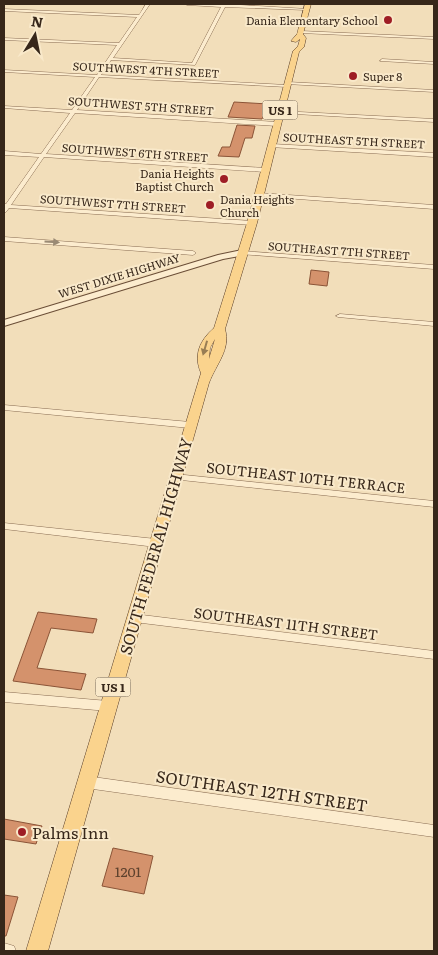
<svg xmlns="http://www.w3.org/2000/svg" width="438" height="955" viewBox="0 0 438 955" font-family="Literata,serif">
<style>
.building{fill:#d4926c;stroke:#8b5437}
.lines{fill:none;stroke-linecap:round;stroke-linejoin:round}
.minor-casing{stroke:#8a6d53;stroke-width:1}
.secondary-casing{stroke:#6b4e37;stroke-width:2}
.primary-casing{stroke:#573c28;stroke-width:1}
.minor{fill:#fcecce;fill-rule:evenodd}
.secondary{fill:#fcecce;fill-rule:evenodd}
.primary{fill:#fad38d;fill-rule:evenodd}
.oneway{fill:#9a8a74}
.oneway2{fill:#987d54}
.poi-dot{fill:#9e1d25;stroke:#f9e9ca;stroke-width:2}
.labels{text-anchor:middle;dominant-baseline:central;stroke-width:4;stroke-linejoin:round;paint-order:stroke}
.far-poi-label{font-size:11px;fill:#37271a;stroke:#f9e9ca;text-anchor:end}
.far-street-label{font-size:11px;fill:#37271a;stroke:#f9e9ca}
.shield{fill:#f9e9ca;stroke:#71614f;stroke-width:1}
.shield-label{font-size:12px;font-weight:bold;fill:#37271a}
.street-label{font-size:14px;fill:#37271a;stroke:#f9e9ca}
.near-number-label{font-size:14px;fill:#5e422e}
.near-street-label{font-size:16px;fill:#37271a;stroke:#f9e9ca}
.near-poi-label{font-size:16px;fill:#37271a;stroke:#f9e9ca;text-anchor:start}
</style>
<rect width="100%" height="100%" fill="#f2deba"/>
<path class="building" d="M234 102 268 104 262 119 228 117Z
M237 125 255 126 252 138H245L239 157 218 156 222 147H230Z
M311 270 329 272 327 286 309 284Z
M38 612 97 619 93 633 51 628 37 668 86 674 81 690 13 681Z
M4 819 42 826 36 844 4 839Z
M113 848 153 856 144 894 102 886Z
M4 895 18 897 6 936H4Z"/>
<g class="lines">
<defs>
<path id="minor" d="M146 4H150L113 58 192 63 221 7 187 5 185 4H224L308 9 306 10 225 7 195 65 111 60 101 75 287 85 289 86 287 87 99 77 77 110 277 122 280 124 277 126 75 113 46 154 265 168 268 170 265 172 44 157 11 205 252 221 255 223 252 225 9 208 6 212 4 213V204H6L39 157 4 155V151L41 154 70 113 4 108V106L72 110 95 77 4 72V70L97 75 117 45 4 40V38L119 43 137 17 4 11V9L139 15Z
M301 31 434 37V39L300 33Z
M382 59 434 62V64L380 61Z
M288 82 434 90V92L286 84V83Z
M280 111 434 119V122L278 113V111Z
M272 144 434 153V157L270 147V145Z
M259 193 434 205V209L257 196 256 195Z
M4 237 193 251 196 253 193 255 4 241Z
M242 251 434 265V269L240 254 239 253Z
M340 314 434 322V326L338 317 336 316Z
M4 405 190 422 194 425 190 428 4 410Z
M175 474 434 501V507L172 479 171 477Z
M4 523 156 539 159 541 161 543 159 545 156 547 4 529Z
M134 614 434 651V659L134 622 130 621 129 618 130 615Z
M4 692 108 701 112 703 114 706 112 709 108 711 4 702Z
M86 776 434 825V837L86 788 82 786 80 782 82 778Z
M4 943 14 946 16 951H4Z"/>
<path id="secondary" d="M242 250 245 251V255L223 259 4 326V320L218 255Z"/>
<path id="primary" d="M305 4H311L303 34 306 38 304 47 299 52 257 223 225 329C231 350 216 364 209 383L48 951H26L201 373C193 355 200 340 214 328L247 223 293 51 298 46 300 39 296 42 291 41 297 34ZM215 339 209 359 210 348Z"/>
</defs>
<use href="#minor" class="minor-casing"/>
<use href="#secondary" class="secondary-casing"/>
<use href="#primary" class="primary-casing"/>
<use href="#minor" class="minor"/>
<use href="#secondary" class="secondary"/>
<use href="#primary" class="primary"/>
</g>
<defs><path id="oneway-solid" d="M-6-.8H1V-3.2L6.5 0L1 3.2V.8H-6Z" transform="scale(1.25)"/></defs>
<use class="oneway" href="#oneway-solid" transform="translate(52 242) rotate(4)"/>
<use class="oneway2" href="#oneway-solid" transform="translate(205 348) rotate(106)"/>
<g class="poi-dot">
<circle cx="388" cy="20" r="5"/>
<circle cx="353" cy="76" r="5"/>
<circle cx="224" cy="179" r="5"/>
<circle cx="210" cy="205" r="5"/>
<circle cx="22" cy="832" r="5"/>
</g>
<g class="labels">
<g class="far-poi-label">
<text x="378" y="20">Dania Elementary School</text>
<text x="363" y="76" text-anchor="start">Super 8</text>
<text x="214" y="173">Dania Heights<tspan x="214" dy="13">Baptist Church</tspan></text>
<text x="220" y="199" text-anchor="start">Dania Heights<tspan x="220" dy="13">Church</tspan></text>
</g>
<g class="far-street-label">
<text transform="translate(146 69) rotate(3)">SOUTHWEST 4TH STREET</text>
<text transform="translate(141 105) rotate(4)">SOUTHWEST 5TH STREET</text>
<text transform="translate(354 140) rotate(3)">SOUTHEAST 5TH STREET</text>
<text transform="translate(135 152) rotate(4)">SOUTHWEST 6TH STREET</text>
<text transform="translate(113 203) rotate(4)">SOUTHWEST 7TH STREET</text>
<text transform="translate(339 250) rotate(4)">SOUTHEAST 7TH STREET</text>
<text transform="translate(119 275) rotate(-17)">WEST DIXIE HIGHWAY</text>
</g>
<g class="shield">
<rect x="262.5" y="100.5" width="35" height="19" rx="4"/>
<rect x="95.5" y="677.5" width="35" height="19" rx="4"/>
</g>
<g class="shield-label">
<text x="280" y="110">US 1</text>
<text x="113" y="687">US 1</text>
</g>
<g class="street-label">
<text transform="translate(306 477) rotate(6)">SOUTHEAST 10TH TERRACE</text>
<text transform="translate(286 623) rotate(7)">SOUTHEAST 11TH STREET</text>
</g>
<g class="near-number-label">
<text x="128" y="871">1201</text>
</g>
<g class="near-street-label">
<text transform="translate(155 546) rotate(-74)">SOUTH FEDERAL HIGHWAY</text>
<text transform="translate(262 790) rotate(8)">SOUTHEAST 12TH STREET</text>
</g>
<g class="near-poi-label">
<text x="32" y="832">Palms Inn</text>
</g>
</g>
<rect width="438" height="955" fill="none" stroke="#37271a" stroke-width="10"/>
<g transform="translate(35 35) rotate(10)" stroke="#f9e9ca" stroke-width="4" paint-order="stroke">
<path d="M0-4L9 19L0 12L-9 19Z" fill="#37271a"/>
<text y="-8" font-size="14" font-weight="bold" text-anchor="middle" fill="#37271a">N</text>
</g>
</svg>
